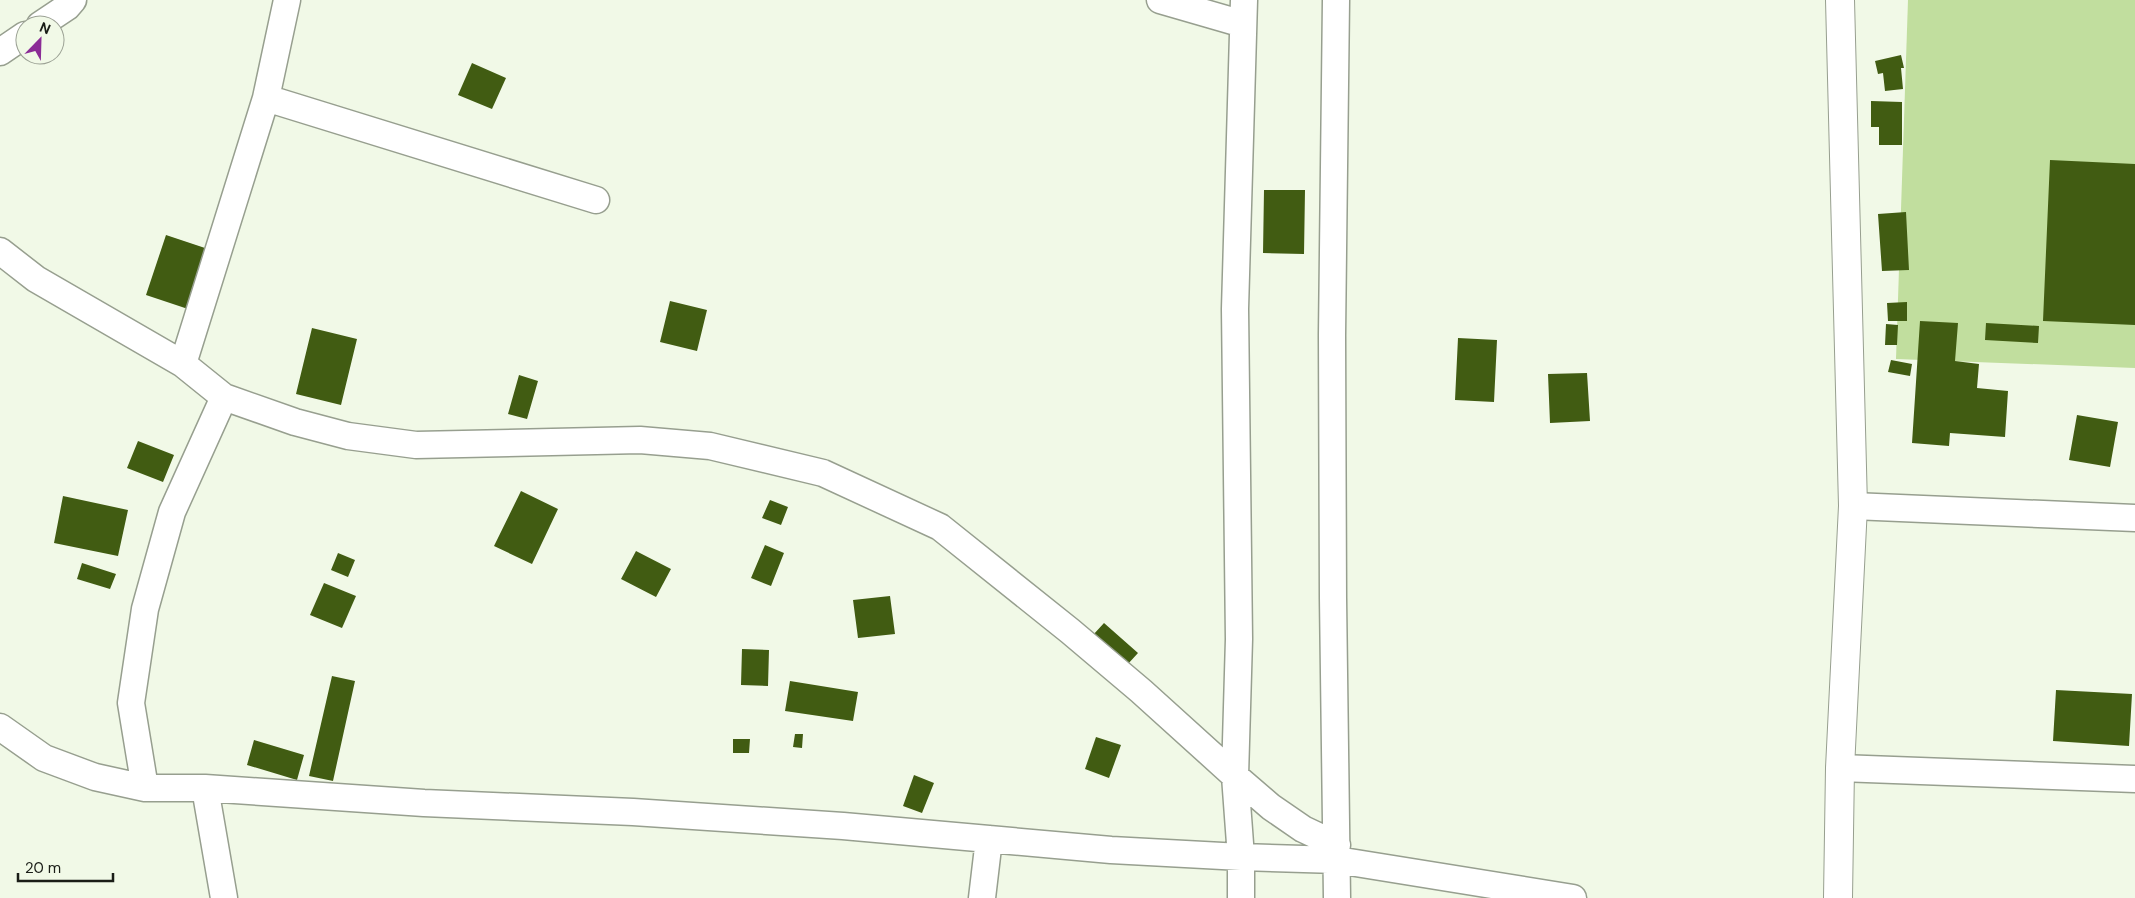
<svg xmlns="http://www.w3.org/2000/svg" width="2135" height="898" viewBox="0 0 2135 898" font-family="'DM Sans',sans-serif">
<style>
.green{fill:#c1de9e}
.building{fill:#415c12}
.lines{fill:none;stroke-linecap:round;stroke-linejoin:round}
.street-casing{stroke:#979f8f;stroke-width:29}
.secondary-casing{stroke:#979f8f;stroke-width:30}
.street{stroke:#fff;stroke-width:26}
.secondary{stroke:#fff;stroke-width:28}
</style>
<rect width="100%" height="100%" fill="#f1f9e7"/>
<path class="green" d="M1908 0H2135V368L1896 359Z"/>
<path class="building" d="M1901 55 1904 68H1901L1903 89 1885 91 1883 73 1878 74 1875 61Z
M472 63 506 78 492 109 458 95Z
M1871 101 1902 102V145H1879V127H1871Z
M2050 160 2135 164V325L2043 321Z
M1264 190H1305L1304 254 1263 253Z
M1906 212 1909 270 1882 271 1878 214Z
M166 235 208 249 188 309 146 295Z
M670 301 707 310 697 351 660 342Z
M1907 302V321H1888L1887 303Z
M1920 321 1958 323 1955 361 1979 364 1977 388 2008 391 2005 437 1950 433 1949 446 1912 443Z
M1986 323 2039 326 2038 343 1985 340Z
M1886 324 1898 325 1897 345H1885Z
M312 328 357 339 341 405 296 394Z
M1458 338 1497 340 1494 402 1455 400Z
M1891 360 1912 364 1910 376 1888 372Z
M1587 373 1590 421 1550 423 1548 374Z
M519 375 538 381 527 419 508 414Z
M2077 415 2118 422 2110 467 2069 460Z
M138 441 174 455 163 482 127 468Z
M521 491 558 509 532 564 494 546Z
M63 496 128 510 118 556 54 543Z
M770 500 788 507 781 525 762 518Z
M765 545 784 553 771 586 751 578Z
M636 551 671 569 656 597 621 579Z
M338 553 355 560 348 577 331 570Z
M82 563 116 574 110 589 77 579Z
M324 583 356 596 342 628 310 615Z
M890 596 895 634 858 638 853 600Z
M1104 623 1138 653 1127 665 1093 635Z
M742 649 769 650 768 686 741 685Z
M332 676 355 681 333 781 309 776Z
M790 681 858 692 853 721 785 711Z
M2056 690 2132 694 2129 746 2053 741Z
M795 734H803L802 748 793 747Z
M1096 737 1121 745 1109 778 1085 769Z
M733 739H750L749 753H733Z
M254 740 304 755 297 780 247 765Z
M914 775 934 783 922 813 903 806Z"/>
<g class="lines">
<defs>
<path id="street" d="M1160 0 1243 24
M1244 0 1235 309 1239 639 1235 776 1271 807 1303 829 1337 845
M1336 0 1332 335 1333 598 1337 898
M40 25 67 7 73 0
M0 52 25 35
M266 98 596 200
M0 251 36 279 183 364 224 397 295 422 348 436 416 445 640 440 710 446 823 473 940 527 1070 631 1141 691 1235 776 1241 857V898
M183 364 266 98 287 0
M1853 506 2135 518
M0 727 44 758 95 777 145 788H205L424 803 633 812 843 826 1111 850 1241 857 1337 860 1573 898
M1840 768 2135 779
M145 788 131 703 145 609 172 512 224 397
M205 788 224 898
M982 898 989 839"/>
<path id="secondary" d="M1838 898 1840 768 1853 506 1840 0"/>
</defs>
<use href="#street" class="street-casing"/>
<use href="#secondary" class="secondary-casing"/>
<use href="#street" class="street"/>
<use href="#secondary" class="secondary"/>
</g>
<g transform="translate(40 40) rotate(23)"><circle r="24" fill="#f1f9e7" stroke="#9ba194"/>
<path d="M0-4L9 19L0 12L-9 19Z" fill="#8b2c96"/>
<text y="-8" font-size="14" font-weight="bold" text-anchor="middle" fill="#1a1d17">N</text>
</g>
<path d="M18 873v8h95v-8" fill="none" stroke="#1a1d17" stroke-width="2.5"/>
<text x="25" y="873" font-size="15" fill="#1a1d17" stroke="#f1f9e7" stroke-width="4" paint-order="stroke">20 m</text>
</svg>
